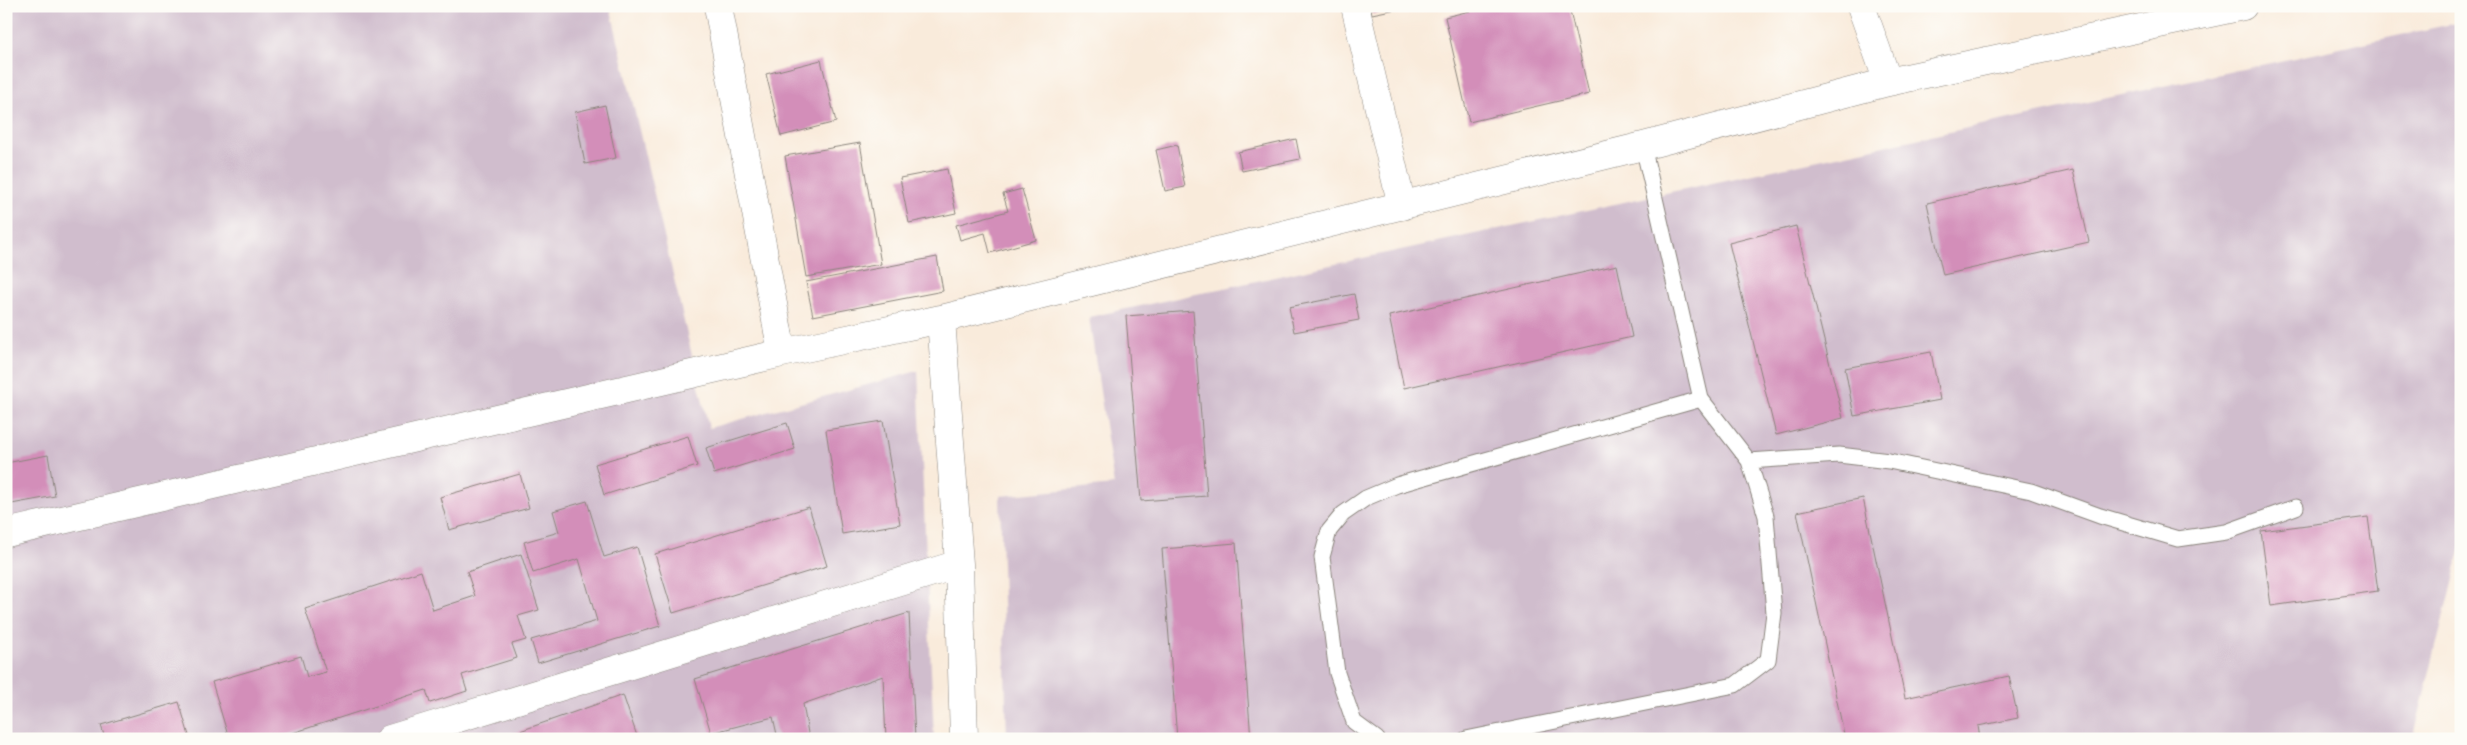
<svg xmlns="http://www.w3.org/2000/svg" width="2467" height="745" viewBox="0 0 2467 745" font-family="Itim,sans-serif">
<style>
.industrial{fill:#d0bdcd}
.building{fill:#d38eb9}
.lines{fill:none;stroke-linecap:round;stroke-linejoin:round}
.service-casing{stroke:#8a847c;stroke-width:17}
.minor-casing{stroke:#8a847c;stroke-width:29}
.service{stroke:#fff;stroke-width:15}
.minor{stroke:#fff;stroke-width:28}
</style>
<rect width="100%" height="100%" fill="#fdfcf7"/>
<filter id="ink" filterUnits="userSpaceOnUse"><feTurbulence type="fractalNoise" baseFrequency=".02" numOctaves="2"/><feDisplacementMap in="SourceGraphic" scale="10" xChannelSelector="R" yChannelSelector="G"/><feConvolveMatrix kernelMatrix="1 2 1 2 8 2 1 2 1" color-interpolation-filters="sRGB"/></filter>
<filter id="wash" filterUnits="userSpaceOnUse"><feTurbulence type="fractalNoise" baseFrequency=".0096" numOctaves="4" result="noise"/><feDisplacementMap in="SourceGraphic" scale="20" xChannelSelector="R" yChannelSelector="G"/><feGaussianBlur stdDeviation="1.12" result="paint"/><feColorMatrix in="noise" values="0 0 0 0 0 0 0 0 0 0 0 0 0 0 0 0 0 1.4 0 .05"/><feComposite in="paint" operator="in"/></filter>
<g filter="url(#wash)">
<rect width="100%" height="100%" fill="#f9ebdb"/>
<path class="industrial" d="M6 6H610L709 428 918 371 934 739H6Z
M2461 22V546L2413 739H1007L1000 496 1114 485 1089 317Z"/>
<g id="blocks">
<path class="building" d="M1370 6H1406V7L1372 14Z
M1491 6H1569L1589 94 1469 122 1445 17Z
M821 60 836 122 781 136 766 74Z
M605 105 616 158 585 164 575 112Z
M1296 139 1300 159 1242 171 1238 152Z
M860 143 881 264 806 277 785 156Z
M1177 145 1185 187 1165 191 1156 150Z
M947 169 956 213 909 223 900 178Z
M2073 170 2089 242 1943 275 1927 203Z
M1022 189 1036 240 990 253 985 233 960 240 956 225 1008 211 1003 194Z
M1796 226 1843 418 1776 435 1729 243Z
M937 257 943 291 813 316 806 282Z
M1617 265 1632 337 1404 388 1389 316Z
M1354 294 1359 320 1294 332 1289 307Z
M1193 311 1207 496 1141 501 1126 316Z
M1931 352 1940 400 1854 416 1845 368Z
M883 421 900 524 842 534 826 430Z
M787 423 795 449 714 474 706 448Z
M688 436 697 466 604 495 595 464Z
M48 455 55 496 6 505V463Z
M520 474 529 508 449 530 440 497Z
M1863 498 1905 698 2009 676 2018 718 1978 726 1980 738 1978 739H1938L1937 734 1914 739H1845L1797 512Z
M587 501 604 557 637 547 660 626 538 663 531 640 597 621 579 559 533 573 524 542 559 532 553 511Z
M809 507 827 566 673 613 655 554Z
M2368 517 2378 591 2271 606 2261 531Z
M1236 543 1251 739H1177L1162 549Z
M521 554 539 610 518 616 526 640 512 644 517 658 462 675 467 691 430 703 426 690 274 739H229L212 682 301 656 307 677 326 672 305 609 421 571 433 610 475 596 467 572Z
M909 613 915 739H886L883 676 803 704 809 739H778L773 717 711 733 695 679Z
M623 695 638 739H500V738Z
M179 702 190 739H105L101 725Z"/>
</g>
</g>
<g filter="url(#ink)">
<use href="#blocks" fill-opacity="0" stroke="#8a847c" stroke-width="1"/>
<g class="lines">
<defs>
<path id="service" d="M1749 461 1839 455 1889 461 2031 491 2100 516 2178 539 2226 532 2296 507
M1377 739 1354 722 1337 673 1322 557 1329 531 1343 514 1366 498 1397 485 1701 399
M1466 739 1735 685 1768 660 1774 613 1766 516 1749 461 1701 399 1643 146"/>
<path id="minor" d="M718 6 782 353
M1355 6 1402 206
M1861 6 1888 82
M6 533 782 353 941 319
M390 739 959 564
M964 739 959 564 941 319 1643 146 1888 82 2243 6"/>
</defs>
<use href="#service" class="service-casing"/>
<use href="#minor" class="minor-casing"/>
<use href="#service" class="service"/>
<use href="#minor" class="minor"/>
</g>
</g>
<rect width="2467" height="745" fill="none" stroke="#fdfcf7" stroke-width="25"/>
</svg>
